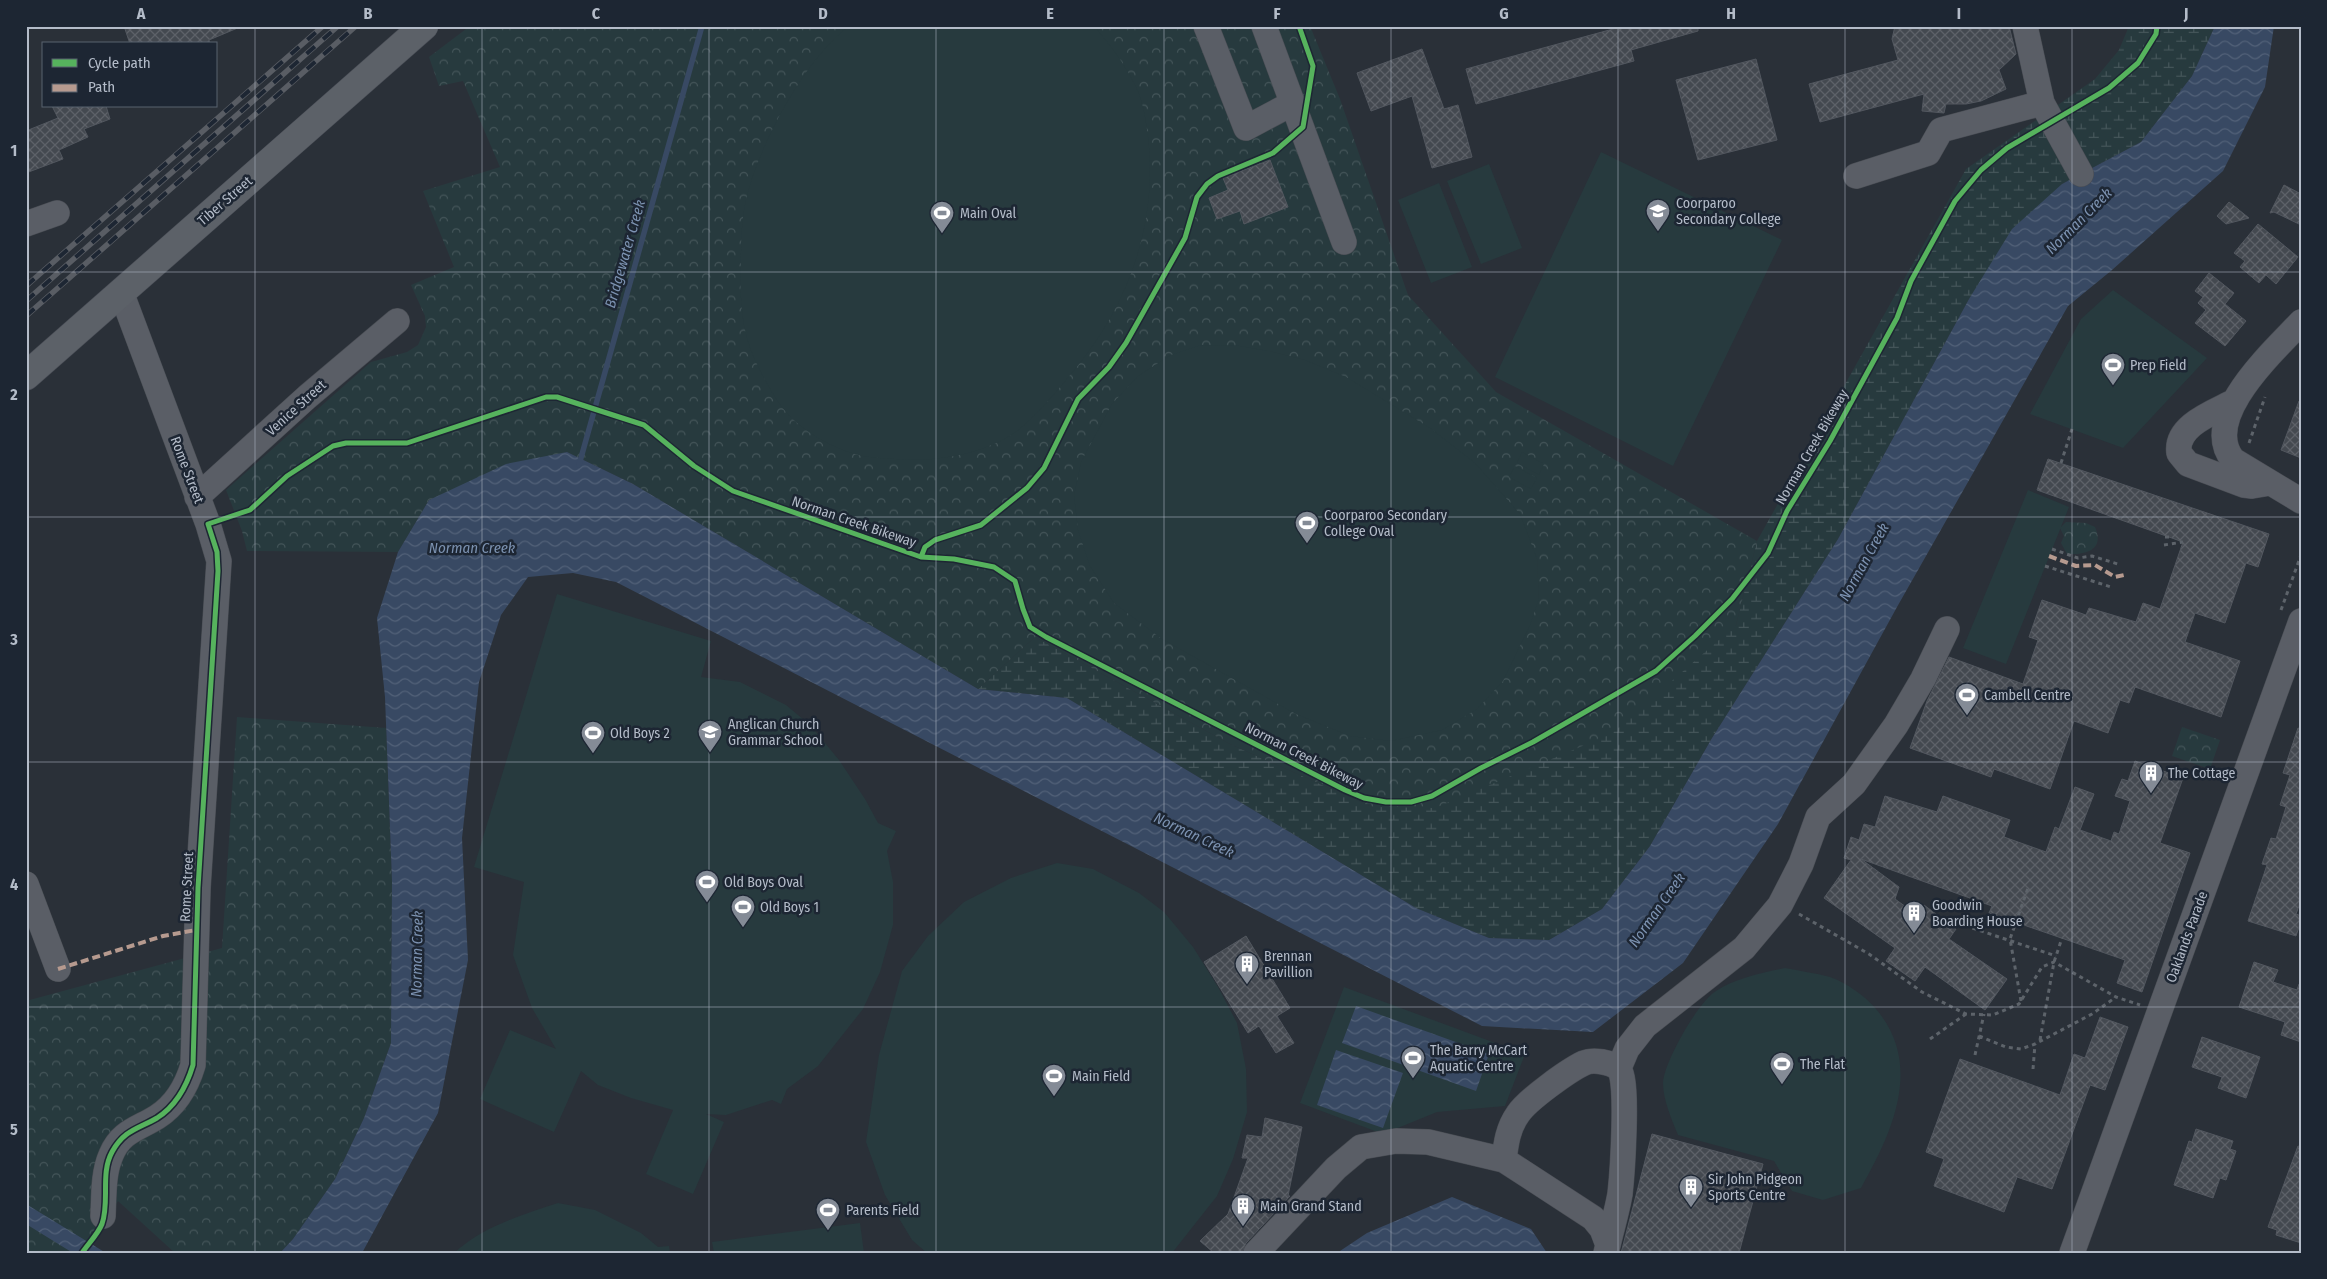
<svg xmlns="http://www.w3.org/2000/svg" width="2327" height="1279" viewBox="0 0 2327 1279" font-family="'Fira Sans Condensed',sans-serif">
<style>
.wetland{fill:url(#wetland-marsh)}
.park{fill:url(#park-crowns)}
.garden{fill:#273a3e}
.water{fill:url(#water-waves)}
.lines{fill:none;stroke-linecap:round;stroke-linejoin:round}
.stream{stroke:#384963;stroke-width:5.5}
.building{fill:url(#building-cross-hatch);stroke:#52575f}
.minor-casing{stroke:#484c53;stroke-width:26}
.major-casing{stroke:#484c55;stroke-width:29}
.path{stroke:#5d636a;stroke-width:3;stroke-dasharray:4 4;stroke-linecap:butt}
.minor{stroke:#5a5e66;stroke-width:25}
.major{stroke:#5c6168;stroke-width:28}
.rail-casing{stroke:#595d64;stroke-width:5.5}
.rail{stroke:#1d2633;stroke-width:4;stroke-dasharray:11;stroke-linecap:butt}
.quiet{stroke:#b69a8f;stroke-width:4;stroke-dasharray:8 4;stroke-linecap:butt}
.cycleway-casing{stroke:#1d2633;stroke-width:8}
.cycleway{stroke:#56b35d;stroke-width:5}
.grid{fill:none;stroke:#b4bcc9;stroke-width:1;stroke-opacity:0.55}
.labels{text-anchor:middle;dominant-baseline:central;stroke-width:5;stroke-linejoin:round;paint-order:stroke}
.street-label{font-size:14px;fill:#b4bcc9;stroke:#1d2633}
.poi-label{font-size:14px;fill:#b4bcc9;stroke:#1d2633;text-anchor:start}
.water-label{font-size:15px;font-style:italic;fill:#7c92b1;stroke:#1d2633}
.neatline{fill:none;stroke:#b4bcc9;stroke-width:2}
.grid-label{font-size:16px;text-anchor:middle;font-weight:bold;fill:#b4bcc9}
</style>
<defs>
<pattern id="wetland-marsh" width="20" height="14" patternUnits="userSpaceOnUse" patternTransform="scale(1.25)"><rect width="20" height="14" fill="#273a3e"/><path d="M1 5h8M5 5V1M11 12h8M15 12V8" fill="none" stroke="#445559"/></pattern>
<pattern id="park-crowns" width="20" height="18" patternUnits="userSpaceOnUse" patternTransform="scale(1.25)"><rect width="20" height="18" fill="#273a3e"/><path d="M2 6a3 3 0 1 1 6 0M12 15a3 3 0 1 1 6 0" fill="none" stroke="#445559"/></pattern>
<pattern id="water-waves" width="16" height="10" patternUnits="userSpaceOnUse" patternTransform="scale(1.25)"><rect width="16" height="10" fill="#384963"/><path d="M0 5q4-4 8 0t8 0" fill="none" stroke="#526178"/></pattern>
<pattern id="building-cross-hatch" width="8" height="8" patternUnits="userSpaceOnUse" patternTransform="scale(1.25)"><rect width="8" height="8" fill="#444950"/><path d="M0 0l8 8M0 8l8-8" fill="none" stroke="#5d6168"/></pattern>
</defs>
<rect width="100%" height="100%" fill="#2a3038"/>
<path class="wetland" d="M2129 26H2215L2192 76 2141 142 2062 184 1969 299 1838 539 1712 738 1650 846 1602 909 1549 940 1489 938 1416 908 1067 698 978 689 1035 637 1230 744 1372 807 1736 625 1757 541 1966 169 2095 79 2119 50Z"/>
<path class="park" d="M470 26H1310L1340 99 1408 295 1496 392 1757 541 1736 625 1611 734 1435 808 1372 807 1230 744 1035 637 978 689 633 484 567 452 429 500 398 552 247 551 242 531 226 490 371 362 407 352 418 345 426 327 425 316 411 285 454 267 423 191 500 167 463 81 439 86 429 57Z
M2066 522 2086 523 2095 527C2105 550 2086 555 2067 554L2061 543 2064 536 2060 528Z
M237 717 386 728 392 881 391 1043 364 1118 335 1179 293 1239 280 1253H175L118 1201 88 1253H26V1001L222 948Z
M2182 727 2220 740 2210 769 2172 756Z"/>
<path class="garden" d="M849 26H1094C1110 45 1125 64 1136 87 1143 101 1146 121 1148 137 1158 225 1128 307 1071 374 1055 393 1031 423 1011 435 977 456 933 462 895 459 882 458 867 458 855 454 831 447 804 432 787 413 773 398 752 358 747 338 740 312 740 284 741 258 741 238 742 215 747 196 760 143 805 59 849 26Z
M1601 152 1782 240 1673 466 1495 377Z
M1489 164 1522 248 1481 264 1447 181Z
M1439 183 1472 267 1431 283 1398 200Z
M2113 290 2207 358 2123 448 2030 414 2081 319Z
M1201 345 1240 346 1273 352 1305 360 1346 377 1430 428 1475 463 1520 514 1537 559 1539 598 1530 625 1503 681 1477 709 1442 730 1391 741 1350 736 1296 714 1162 639 1114 603 1090 566 1078 530 1074 496 1081 462 1112 404 1138 376 1171 355Z
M1522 452 1544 464 1539 475 1517 463Z
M1515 466 1537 478 1531 489 1509 477Z
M2028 490 2069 507 2006 664 1963 648Z
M557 594 711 641 701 677 740 682 786 705 810 725 839 760 865 799 878 823 896 831 887 851 893 882V925L880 972 863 1009 818 1066 787 1089 781 1104 772 1100 726 1115 706 1114 724 1122 693 1194 646 1174 673 1110 631 1098 598 1085 581 1071 554 1132 480 1099 510 1030 556 1049 532 1008 513 955 524 882 474 867Z
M1057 863 1093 869 1139 893 1164 912 1193 947 1218 987 1237 1023 1246 1069 1247 1112 1233 1159 1217 1196 1172 1253H927L912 1240 885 1195 866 1142 879 1055 902 971 928 936 964 902 1011 878Z
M1785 968C1800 971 1815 973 1830 977 1847 983 1865 996 1876 1009 1924 1065 1892 1133 1861 1188L1823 1200 1792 1191 1774 1161 1678 1135C1672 1120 1663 1100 1663 1083 1664 1062 1698 1002 1716 991 1736 978 1762 973 1785 968Z
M1344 987 1525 1054 1505 1106 1437 1112 1383 1134 1300 1103Z
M558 1203 595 1210 641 1233 658 1247 669 1246 670 1253H454C483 1226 522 1215 558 1203Z
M860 1223 864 1253H714L712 1242Z"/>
<path class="water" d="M2215 26H2274L2265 87 2223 171 2112 270 2068 306 1897 607 1778 824 1683 963 1593 1032 1482 1026 616 582 573 573 528 577 501 615 479 682 462 838 468 960 438 1113 362 1253H280L293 1239 335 1179 364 1118 391 1043 392 881 385 697 377 618 398 552 429 500 506 464 567 452 633 484 978 689 1067 698 1416 908 1489 938 1549 940 1602 909 1650 846 1712 738 1838 539 1969 299 2012 229 2062 184 2141 142 2192 76Z
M1356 1006 1489 1054 1476 1091 1342 1043Z
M1336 1050 1403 1073 1383 1128 1317 1105Z
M1452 1197 1531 1229 1547 1253H1337L1367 1233Z
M26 1204 106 1253H73L26 1224Z"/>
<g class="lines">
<path class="stream" d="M579 465 702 26"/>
</g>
<path class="building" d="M124 26H240V27L209 40 210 44H130Z
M1624 26H1698V31L1631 50 1634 61 1476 104 1466 69Z
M1895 26H2009L2016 54 1999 70 2006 89 1981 101 1966 104H1946L1944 113 1922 111 1924 94 1820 122 1809 84 1898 60 1892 39Z
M1422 49 1444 109 1458 105 1472 157 1432 168 1412 96 1371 111 1357 73Z
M1756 59 1777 140 1698 160 1676 80Z
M52 106H106L110 119 84 129 88 137 59 150 63 159 26 173V131L58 118Z
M1270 160 1288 207 1244 224 1240 211 1217 219 1209 198 1228 190 1223 178Z
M2284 185 2301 194V225L2274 212 2270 213Z
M2229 202 2249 218 2226 224 2217 216Z
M2258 224 2298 257 2276 284 2266 275 2259 283 2240 267 2245 261 2234 253Z
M2209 273 2234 293 2225 304 2246 321 2225 346 2195 323 2206 310 2198 303 2203 297 2195 291Z
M2299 401H2301V458L2281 450Z
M2048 459 2269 534 2258 567 2246 563 2225 623 2195 613 2185 642 2240 661 2221 717 2135 687 2129 703 2120 700 2108 733 2074 721 2050 789 1994 769 1991 777 1910 748 1927 701 1949 657 2023 684 2038 640 2029 637 2042 600 2086 615 2089 608 2136 622 2143 603 2160 609 2183 542 2037 490Z
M2298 728 2301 729V901L2296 914 2301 916V921L2296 936 2248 921 2267 865 2262 864 2271 838 2276 839 2286 807 2280 805 2290 775 2283 773Z
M2135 761 2183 778 2160 843 2190 853 2142 992 2117 983 2125 960 1989 913 1992 906 1861 859 1899 887 1895 899 1917 915 1924 905 1956 929 1949 939 2007 979 1985 1010 1925 967 1915 981 1886 961 1895 948 1824 898 1851 860 1844 858 1851 837 1859 840 1864 824 1875 827 1885 796 1937 812 1943 796 2010 820 2004 837 2046 852 2055 827 2059 829 2075 787 2094 794 2080 830 2111 841 2114 832 2119 834 2130 801 2115 796 2122 779 2128 781Z
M1246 936 1290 1008 1277 1016 1294 1043 1276 1053 1259 1026 1248 1033 1204 962Z
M2254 962 2278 970 2273 982 2297 990 2299 984 2301 985V1042L2281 1035 2285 1022 2239 1007Z
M2100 1017 2128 1027 2105 1090 2090 1085 2052 1189 2017 1177 2004 1212 1934 1186 1944 1159 1926 1152 1960 1059 2060 1095 2074 1054 2085 1058Z
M2202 1037 2260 1057 2246 1098 2218 1088 2222 1077 2192 1067Z
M1265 1118 1302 1127 1288 1196H1290L1246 1243 1242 1253H1214L1200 1241 1228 1214 1248 1158H1242L1247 1135 1262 1137Z
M2196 1129 2233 1141 2230 1149 2236 1151 2226 1180 2220 1178 2213 1198 2174 1185 2189 1141 2192 1142Z
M1652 1134 1763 1164 1739 1253H1621Z
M2298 1146 2301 1147V1243L2276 1235 2277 1230 2268 1227Z"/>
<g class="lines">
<defs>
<path id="minor" d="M1206 26 1246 128 1291 104
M1264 26 1344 242
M2042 103 2081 174
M1856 176 1928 153 1941 130 2042 103 2025 26
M26 224 57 213
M2301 322C2274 351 2199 418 2233 460L2301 501
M2235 401C2215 412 2175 425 2179 453L2188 464 2244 485 2252 486 2270 483
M197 497 307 397 397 321
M26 884 58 969
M1619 1068 1627 1049 1645 1026 1744 948 1780 905 1801 864 1818 817 1854 784 1896 725 1923 679 1947 629
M103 1216C104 1196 103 1173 111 1155 121 1131 138 1129 157 1117 176 1105 187 1085 193 1065L198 888 219 561 208 524 121 292
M1256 1253 1336 1168 1361 1147 1396 1141 1428 1142 1504 1160
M1606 1253 1608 1245C1612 1228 1617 1211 1620 1194 1622 1176 1629 1079 1619 1069 1612 1062 1593 1059 1584 1063 1569 1070 1527 1100 1518 1114 1508 1128 1506 1143 1504 1160L1593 1218 1602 1229 1608 1245
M2072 1253 2301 621"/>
<path id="major" d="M26 376 424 26"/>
</defs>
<use href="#minor" class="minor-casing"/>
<use href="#major" class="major-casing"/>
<path class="path" d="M2249 443 2265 397
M2061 463 2072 429
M2165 537H2169L2171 534
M2164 545 2183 542
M2052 549 2078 558 2092 556 2121 565
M2045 566 2111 587
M2281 610 2301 555
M1799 914 1869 954 1922 992 1966 1014 1993 1015 2019 1004 2042 967 2054 962 2116 997 2140 1005
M1942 918 2056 956
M2021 1001 2010 939 2028 888
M1979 1036 2006 1047 2021 1049 2035 1044 2092 1014 2116 997
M1930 1039 1966 1014
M2040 1040 2054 962 2062 938
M1975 1055 1984 1014
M2033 1069 2035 1044"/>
<use href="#minor" class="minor"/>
<use href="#major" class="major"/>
<defs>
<path id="rail" d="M26 286 323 26
M26 301 338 26
M26 316 356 26"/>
</defs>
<use href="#rail" class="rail-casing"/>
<use href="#rail" class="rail"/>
<path class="quiet" d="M2049 556 2076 566 2095 565 2115 577 2124 575
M58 969 163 936 196 930"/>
<defs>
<path id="cycleway" d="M921 557 925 547 935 540 981 525 1027 488 1044 468 1078 399 1109 367 1126 343 1185 238 1197 197 1207 184 1218 176 1273 153 1303 127 1313 66 1299 26
M82 1253C88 1244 98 1234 102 1224 110 1201 100 1174 112 1152 124 1130 138 1129 157 1118 176 1106 187 1085 193 1065L198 888 218 571 217 552 208 524 250 510 287 476 333 446 346 443H407L546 397H557L644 425 694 466 733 491 921 557 954 559 994 567 1015 581 1023 609 1030 627 1046 637 1345 790 1364 798 1386 802H1411L1432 796 1481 768 1533 742 1656 671 1695 636 1732 599 1768 553 1787 511 1830 441 1897 318 1911 281 1955 201 1981 170 2007 148 2109 88 2138 63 2156 34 2157 26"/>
</defs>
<use href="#cycleway" class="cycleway-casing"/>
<use href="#cycleway" class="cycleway"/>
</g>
<path class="grid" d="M255 26V1253M482 26V1253M709 26V1253M936 26V1253M1164 26V1253M1391 26V1253M1618 26V1253M1845 26V1253M2072 26V1253M26 272H2301M26 517H2301M26 762H2301M26 1007H2301"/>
<defs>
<symbol id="school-pin" viewBox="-11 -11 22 30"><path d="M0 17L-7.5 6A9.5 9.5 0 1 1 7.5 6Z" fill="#848b96" stroke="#1d2633"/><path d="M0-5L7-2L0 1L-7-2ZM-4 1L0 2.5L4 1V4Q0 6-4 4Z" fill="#fff"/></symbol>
<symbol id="stadium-pin" viewBox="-11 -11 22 30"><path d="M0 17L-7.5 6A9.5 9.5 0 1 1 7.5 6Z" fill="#848b96" stroke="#1d2633"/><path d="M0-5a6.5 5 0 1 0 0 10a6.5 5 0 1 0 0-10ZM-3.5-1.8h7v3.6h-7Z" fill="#fff"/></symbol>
<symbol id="building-pin" viewBox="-11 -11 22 30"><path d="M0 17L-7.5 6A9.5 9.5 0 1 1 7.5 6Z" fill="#848b96" stroke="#1d2633"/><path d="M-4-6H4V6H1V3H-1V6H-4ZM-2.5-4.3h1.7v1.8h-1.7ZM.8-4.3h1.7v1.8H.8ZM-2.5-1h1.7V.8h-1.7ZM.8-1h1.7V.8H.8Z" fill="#fff"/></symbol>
</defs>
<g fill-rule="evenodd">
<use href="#school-pin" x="1644" y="197" width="28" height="38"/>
<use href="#stadium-pin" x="928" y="199" width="28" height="38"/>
<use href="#stadium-pin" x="2099" y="351" width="28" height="38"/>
<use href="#stadium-pin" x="1293" y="509" width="28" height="38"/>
<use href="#stadium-pin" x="1953" y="681" width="28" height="38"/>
<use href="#school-pin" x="696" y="718" width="28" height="38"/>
<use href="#stadium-pin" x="579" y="719" width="28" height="38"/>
<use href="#building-pin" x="2137" y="759" width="28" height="38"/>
<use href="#stadium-pin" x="693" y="868" width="28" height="38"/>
<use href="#stadium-pin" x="729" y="893" width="28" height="38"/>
<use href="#building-pin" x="1900" y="899" width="28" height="38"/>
<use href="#building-pin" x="1233" y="950" width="28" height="38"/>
<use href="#stadium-pin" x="1399" y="1044" width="28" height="38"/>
<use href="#stadium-pin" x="1768" y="1050" width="28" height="38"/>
<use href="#stadium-pin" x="1040" y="1062" width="28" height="38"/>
<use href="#building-pin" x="1677" y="1173" width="28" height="38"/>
<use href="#building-pin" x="1229" y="1192" width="28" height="38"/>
<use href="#stadium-pin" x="814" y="1196" width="28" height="38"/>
</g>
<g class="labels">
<g class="street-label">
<text transform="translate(225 201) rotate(-41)">Tiber Street</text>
<text transform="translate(296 408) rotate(-42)">Venice Street</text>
<text transform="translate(1812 447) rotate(-60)">Norman Creek Bikeway</text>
<text transform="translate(187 470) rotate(69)">Rome Street</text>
<text transform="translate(854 522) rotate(19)">Norman Creek Bikeway</text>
<text transform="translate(1304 756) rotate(27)">Norman Creek Bikeway</text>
<text transform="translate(187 887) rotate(-87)">Rome Street</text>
<text transform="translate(2187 937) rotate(-70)">Oaklands Parade</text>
</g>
<g class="poi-label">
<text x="1676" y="203">Coorparoo<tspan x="1676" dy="16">Secondary College</tspan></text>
<text x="960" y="213">Main Oval</text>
<text x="2130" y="365">Prep Field</text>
<text x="1324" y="515">Coorparoo Secondary<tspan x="1324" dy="16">College Oval</tspan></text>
<text x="1984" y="695">Cambell Centre</text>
<text x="728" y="724">Anglican Church<tspan x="728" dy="16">Grammar School</tspan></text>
<text x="610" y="733">Old Boys 2</text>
<text x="2168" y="773">The Cottage</text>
<text x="724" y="882">Old Boys Oval</text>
<text x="1932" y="905">Goodwin<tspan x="1932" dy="16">Boarding House</tspan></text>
<text x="760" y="907">Old Boys 1</text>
<text x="1264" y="956">Brennan<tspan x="1264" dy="16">Pavillion</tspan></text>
<text x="1430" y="1050">The Barry McCart<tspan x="1430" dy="16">Aquatic Centre</tspan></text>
<text x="1800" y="1064">The Flat</text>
<text x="1072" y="1076">Main Field</text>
<text x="1708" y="1179">Sir John Pidgeon<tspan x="1708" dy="16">Sports Centre</tspan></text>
<text x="1260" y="1206">Main Grand Stand</text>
<text x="846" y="1210">Parents Field</text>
</g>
<g class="water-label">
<text transform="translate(2079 221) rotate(-45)">Norman Creek</text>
<text transform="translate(625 254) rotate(-74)">Bridgewater Creek</text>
<text x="472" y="548">Norman Creek</text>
<text transform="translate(1864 562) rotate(-61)">Norman Creek</text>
<text transform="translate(1194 835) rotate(25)">Norman Creek</text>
<text transform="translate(1657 910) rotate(-55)">Norman Creek</text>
<text transform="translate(417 954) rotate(-89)">Norman Creek</text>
</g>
</g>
<rect width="2327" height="1279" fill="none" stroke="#1d2633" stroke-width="55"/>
<rect x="42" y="42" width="175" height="65" fill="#1d2633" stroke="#59626f"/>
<rect x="52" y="59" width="25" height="8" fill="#56b35d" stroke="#59626f"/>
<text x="88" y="68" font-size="15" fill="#b4bcc9">Cycle path</text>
<rect x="52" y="84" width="25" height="8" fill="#b69a8f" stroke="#59626f"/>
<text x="88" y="92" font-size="15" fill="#b4bcc9">Path</text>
<rect x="28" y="28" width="2272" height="1224" class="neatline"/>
<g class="grid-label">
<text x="141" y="19">A</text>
<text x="368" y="19">B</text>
<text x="596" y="19">C</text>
<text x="823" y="19">D</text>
<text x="1050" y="19">E</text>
<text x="1277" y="19">F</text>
<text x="1504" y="19">G</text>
<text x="1731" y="19">H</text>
<text x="1959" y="19">I</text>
<text x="2186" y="19">J</text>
<text x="14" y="156">1</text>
<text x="14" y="400">2</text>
<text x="14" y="645">3</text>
<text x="14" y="890">4</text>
<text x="14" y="1135">5</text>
</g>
</svg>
